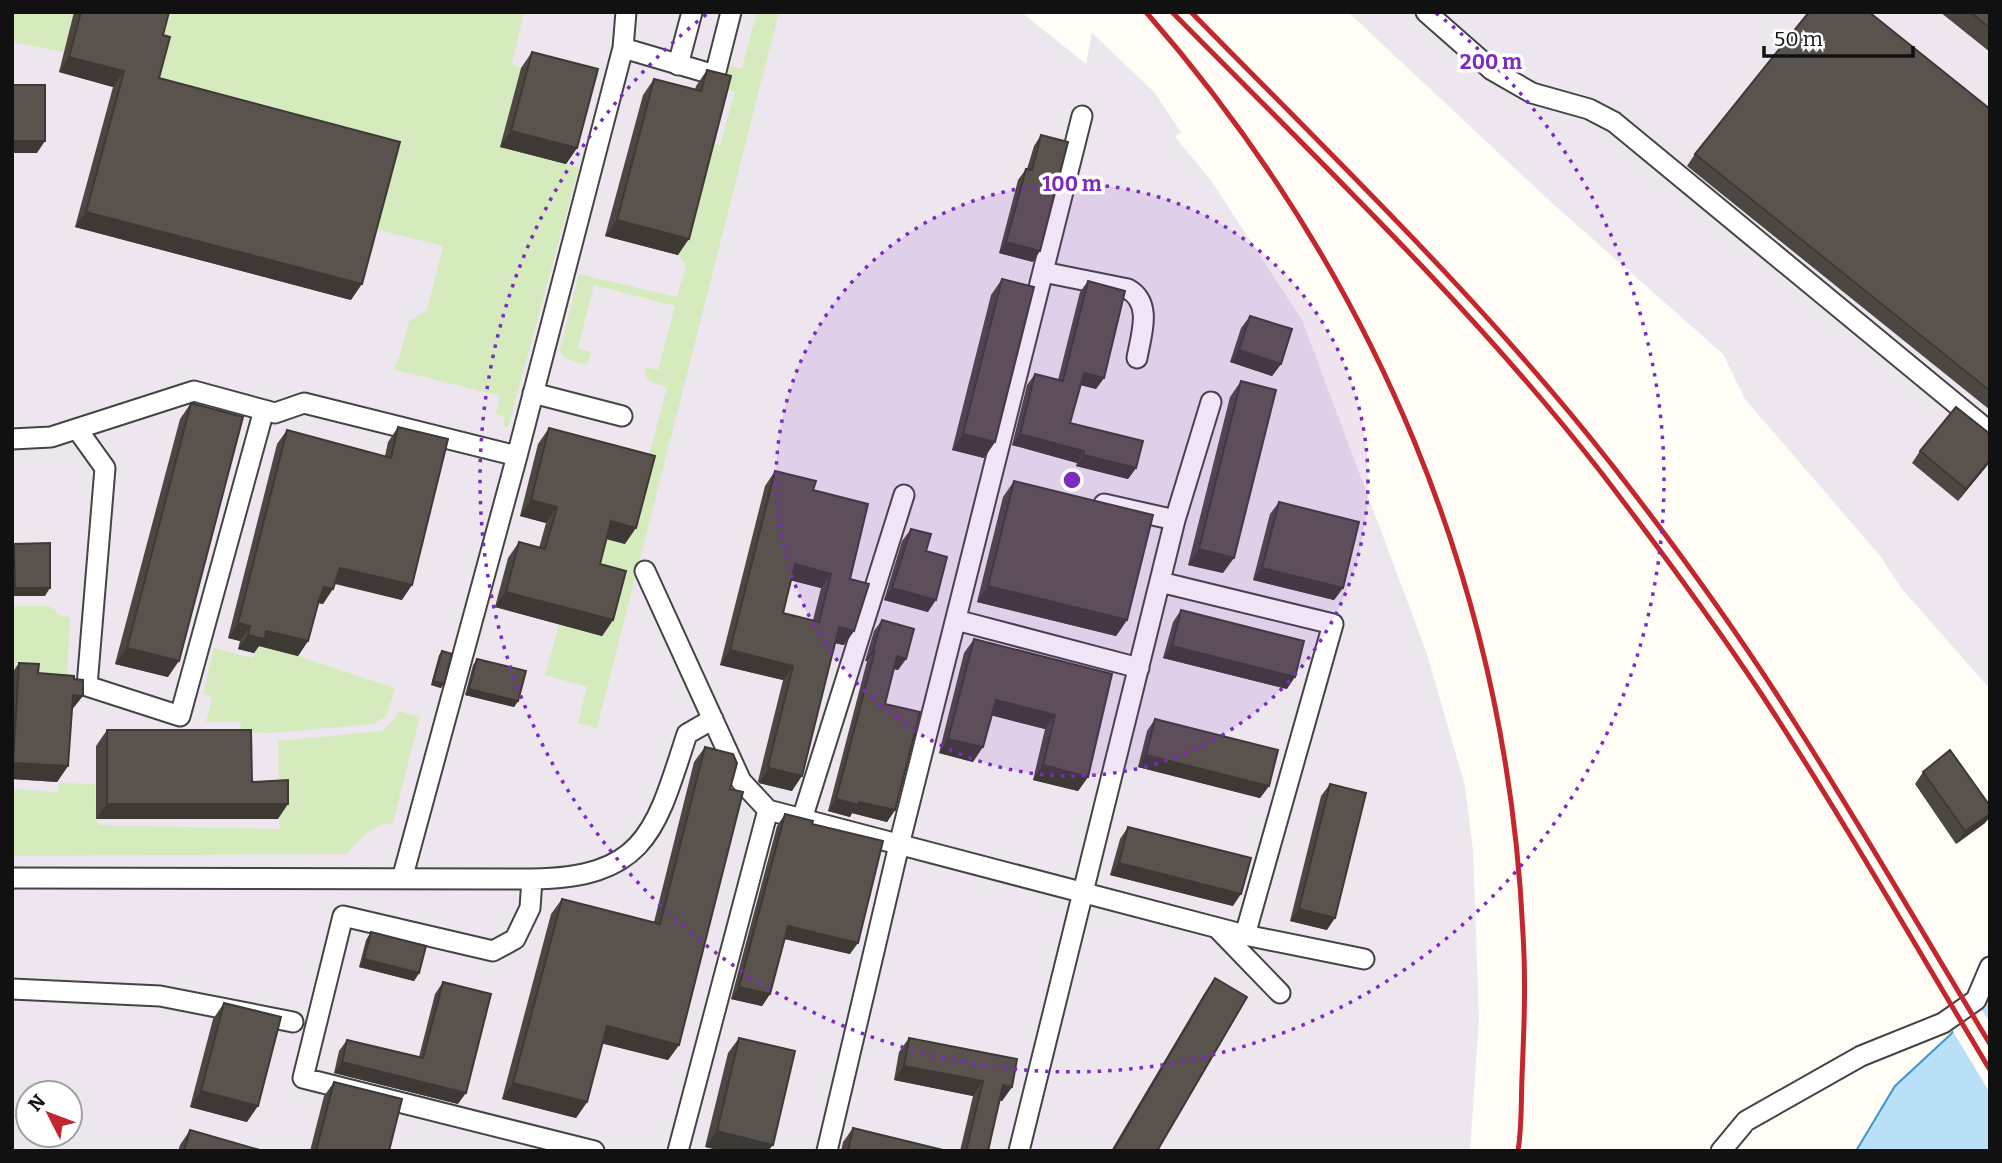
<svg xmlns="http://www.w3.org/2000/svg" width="2002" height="1163" viewBox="0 0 2002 1163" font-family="Bitter,serif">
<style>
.industrial{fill:#eee6ef;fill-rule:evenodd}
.green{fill:#d5ebbd}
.water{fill:#b9e0f7;stroke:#3f96cf;stroke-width:2}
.pier{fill:#fffdf5}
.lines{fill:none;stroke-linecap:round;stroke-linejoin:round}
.minor-casing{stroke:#444;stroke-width:23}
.minor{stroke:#fff;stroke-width:19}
.rail{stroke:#c4262e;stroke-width:5}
.wall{fill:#4d4742;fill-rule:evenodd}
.shaded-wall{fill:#3f3936}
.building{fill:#5a524d;stroke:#3f3936;stroke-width:2;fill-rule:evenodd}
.ring{fill:none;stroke:#7b2cbf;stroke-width:3.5;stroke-dasharray:3.5 7}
.centre{fill:#7b2cbf;stroke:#fff;stroke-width:3.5}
.ring-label{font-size:21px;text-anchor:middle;font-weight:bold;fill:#7b2cbf;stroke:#fff;stroke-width:7;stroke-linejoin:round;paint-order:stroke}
</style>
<rect width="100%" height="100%" fill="#fffdf5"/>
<path class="industrial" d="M12 12H1021L1086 64 1092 33 1154 92 1181 132 1175 137 1210 179 1302 320 1426 651 1465 786 1473 850 1479 1018 1470 1151H12ZM28 1093H70V1135H28Z
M1348 12H1990V689L1902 589 1881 557 1745 399 1723 354 1552 203Z"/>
<path class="green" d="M12 12H74L64 52 12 42Z
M115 12H524L512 64 521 68 500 147 579 167 508 428 503 426 505 417 496 414 500 396 393 369 398 361 409 321 427 310 443 246 370 228 148 93Z
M757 12H779L597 728 578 723 587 687 545 675 559 625 601 635 589 580 600 537 625 543 667 388C656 383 642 382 645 367L658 370 675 306 594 285 578 348 591 352 587 365 564 358 560 351 579 274 677 297 686 265 678 255 708 142 720 145 735 92 723 88 729 66 742 68Z
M12 606H49L61 616 70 617 67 676 12 673Z
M256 645 298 656 395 688 387 715 374 724 273 733 240 732 241 722H206L212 697 203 694 214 648 253 658Z
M399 711 420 717 393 823C372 825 360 838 347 854L12 856V789L58 792 59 783 95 784 96 819 99 825 280 829 278 741 381 731 389 725Z"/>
<path class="water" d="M1990 988V1151H1856L1895 1086 1950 1035Z"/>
<path class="pier" d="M1975 999 1990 1023V1093L1951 1028Z"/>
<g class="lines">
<defs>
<path id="minor" d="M1426 12 1492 70 1532 93 1589 109 1614 122 1990 432
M623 48 715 75 731 12
M678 65 692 12
M1043 272 1128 289C1153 303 1141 335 1137 358
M533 393 622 416
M77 429 105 468 87 686 180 716 264 410
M12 439 51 437 194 391 275 413 304 403 517 456
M1104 504 1175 520
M645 571 741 781 768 810 1245 935 1364 959
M1160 582 1333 624 1245 935
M956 620 1139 668
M802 819 904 495
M12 878 532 879C647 878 656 829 687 734L713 719
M402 879 517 456 623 48 626 12
M532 879 530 908 515 939 493 951 343 916 303 1078 594 1151
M1217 928 1280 993
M12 989 160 996 293 1022
M678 1151 768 810
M827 1151 899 845 1082 116
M1019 1151 1175 520 1211 402
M1721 1151 1746 1121 1861 1056 1943 1023 1976 1000 1990 967"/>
</defs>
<use href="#minor" class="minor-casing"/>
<use href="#minor" class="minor"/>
<path class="rail" d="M1146 12C1374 273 1507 587 1523 934 1526 982 1524 1029 1522 1077 1521 1101 1522 1126 1518 1151
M1172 12C1317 159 1473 308 1600 471 1656 544 1711 618 1762 695 1842 817 1915 945 1990 1070
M1191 12C1335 159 1485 303 1612 465 1677 548 1739 634 1795 723 1862 828 1925 937 1990 1044"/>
</g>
<path class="wall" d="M74 12H169L163 35 159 78 351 300 75 227 113 87 59 72Z
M1940 12H1990V52Z
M532 52 577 148 566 164 500 147 521 68Z
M707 70 678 255 605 236 643 95 654 79 695 90 696 86Z
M1990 109V410L1687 166 1695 154Z
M1041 135 1033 262 999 253 1018 180 1026 169H1027L1034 146Z
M1002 279 995 442 984 458 952 450 991 295Z
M1088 281 1104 378 1096 389 1081 385 1070 423 1136 468 1128 479 1076 466 1077 463 1012 445 1027 385 1035 374 1058 380 1080 292Z
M1250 316 1281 364 1272 376 1230 362 1241 328Z
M1241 381 1223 573 1188 565 1230 397Z
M191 403 168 677 115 664 180 419Z
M398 427 402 600 335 584 323 604 318 603 308 641 298 656 259 646 254 653 238 649 240 641 228 638 277 444 287 430 385 456 388 442Z
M549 428 625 544 606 539 600 564 613 620 602 636 495 607 508 558 519 542 539 548 546 523 520 516 538 444Z
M1990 434V462L1958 501 1912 463 1920 451Z
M775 471 813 490 850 579 854 631 844 645 835 643 792 791 759 783 758 781 783 680 720 665 765 486ZM791 580 821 588 813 620 783 613Z
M1014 481 1127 620 1116 636 977 602 1003 497Z
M1279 502 1343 588 1334 600 1253 580 1270 514Z
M911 529 926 551 928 612 884 600 902 541Z
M14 544 45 596H12V546Z
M1181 610 1287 689 1163 658 1173 622Z
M882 620 906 659 898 670 894 669 885 704 895 810 887 822 852 813 850 817 828 811 867 661H865L874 631Z
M974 639 1112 674 1088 777 1078 791 1033 780 1045 729 991 715 973 762 939 753 964 653Z
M442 651 441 688 431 685 439 655Z
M477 659 518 701 514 707 465 695 473 665Z
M19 663 38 673 72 711 68 766 57 782 12 779V673Z
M1155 719 1269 786 1260 798 1138 767 1147 731Z
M107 730 252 782 278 819H96V746Z
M705 747 730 789 679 1045 668 1060 602 1043 587 1102 576 1118 502 1099 551 914 562 899 654 922 694 762Z
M1923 772 1985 823 1956 844 1915 784Z
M1330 784 1327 930 1290 921 1321 796Z
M785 814 812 824 850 954 785 939 770 994 762 1006 731 999 777 826Z
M1128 827 1233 906 1110 875 1120 839Z
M371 932 419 973 414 981 359 967 366 940Z
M1215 978 1157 1151H1111L1204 994Z
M443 982 458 1104 334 1073 339 1051 347 1040 419 1057 435 994Z
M224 1003 247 1122 190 1107 213 1019Z
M739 1038 795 1051 705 1147 728 1053Z
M909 1038 1012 1087 1002 1101H1000L988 1151H960L973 1096 894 1080 899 1052Z
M334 1082 389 1151H310L324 1096Z
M853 1128 947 1151H841L843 1142Z
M190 1130 263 1151H178L180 1145Z"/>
<path class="shaded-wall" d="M69 57 124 71 113 87 59 72Z
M511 131 577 148 566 164 500 147Z
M12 141H45L37 153H12Z
M86 212 362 284 351 300 75 227Z
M617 220 689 239 678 255 605 236Z
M1006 242 1040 251 1033 262 999 253Z
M1239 350 1281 364 1272 376 1230 362Z
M1084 373 1104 378 1096 389 1076 384Z
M963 434 995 442 984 458 952 450Z
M1020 434 1084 451 1077 463 1012 445Z
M1084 455 1136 468 1128 479 1076 466Z
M1990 460V462L1958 501 1966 489Z
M531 500 557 507 546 523 520 516Z
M611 521 636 528 625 544 600 537Z
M1199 549 1234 558 1223 573 1188 565Z
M795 564 831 574 821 588 785 579Z
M340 568 412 585 402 600 330 582Z
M1262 568 1343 588 1334 600 1253 580Z
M988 586 1127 620 1116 636 977 602Z
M324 587 333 589 323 604 314 602Z
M15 588H50L45 596H12V592Z
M892 588 936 600 928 612 884 600Z
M506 592 613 620 602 636 495 607Z
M238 623 250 626 240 641 228 638Z
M839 627 854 631 844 645 829 642Z
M266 631 308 641 298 656 259 646 254 653 238 649 248 635Z
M1172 646 1295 677 1287 689 1163 658Z
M127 648 179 661 168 677 115 664Z
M730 650 793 666 783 680 720 665Z
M873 650H875L867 661H865Z
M897 656 906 659 898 670 889 668Z
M433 681 444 684 441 688 431 685Z
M469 689 518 701 514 707 465 695Z
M73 695 83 696 71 711Z
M996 700 1055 715 1045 729 986 714Z
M948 739 983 747 973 762 939 753Z
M1146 755 1269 786 1260 798 1138 767Z
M12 763H13L68 766 57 782 12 779Z
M1043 765 1088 777 1078 791 1033 780Z
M769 768 802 776 792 791 759 783Z
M836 799 859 802 895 810 887 822 852 813 850 817 828 811Z
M107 804H288L278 819H96Z
M1990 814V817L1985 823 1956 844 1965 831Z
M1119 863 1241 894 1233 906 1110 875Z
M1299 909 1335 918 1327 930 1290 921Z
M788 926 858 943 850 954 780 938Z
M364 959 419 973 414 981 359 967Z
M739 987 770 994 762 1006 731 999Z
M607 1026 679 1045 668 1060 596 1042Z
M342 1062 466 1093 458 1104 334 1073Z
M904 1066 983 1081 973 1096 894 1080Z
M513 1083 587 1102 576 1118 502 1099Z
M1003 1085 1012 1087 1002 1101 993 1099Z
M201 1091 258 1106 247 1122 190 1107Z
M717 1131 773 1145 768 1151H721L705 1147Z"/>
<path class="building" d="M81 12H169L163 35 170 37 159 78 400 142 362 284 86 212 124 71 69 57Z
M1809 12H1869L1990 109V391L1695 154Z
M1970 12H1990V28Z
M532 52 598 69 577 148 511 131Z
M707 70 731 76 689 239 617 220 654 79 701 91Z
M12 85H45V141H12Z
M1041 135 1068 142 1040 251 1006 242 1026 169 1032 170Z
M1002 279 1034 287 995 442 963 434Z
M1088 281 1125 291 1104 378 1084 373 1070 423 1143 441 1136 468 1084 455V451L1020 434 1035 374 1063 381Z
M1250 316 1292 329 1281 364 1239 350Z
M1241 381 1276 390 1234 558 1199 549Z
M191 403 243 417 179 661 127 648Z
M1956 407 1990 434V460L1966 489 1920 451Z
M398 427 448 439 412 585 340 568 333 589 324 587 319 600 308 641 266 631 265 639 248 635 250 626 238 623 287 430 391 458Z
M549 428 655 456 636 528 611 521 600 564 626 571 613 620 506 592 519 542 545 549 557 507 531 500Z
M775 471 816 481 813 490 868 504 850 579 869 584 854 631 839 627 802 776 769 768 768 766 793 666 730 650ZM795 564 831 574 819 622 783 613Z
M1014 481 1153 515 1127 620 988 586Z
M1279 502 1359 522 1343 588 1262 568Z
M911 529 931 534 926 551 947 557 936 600 892 588Z
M50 543V588H15L14 544Z
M1181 610 1304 641 1295 677 1172 646Z
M882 620 914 629 906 659 897 656 885 704 920 712 895 810 859 802 858 805 836 799 875 650H873Z
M974 639 1112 674 1088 777 1043 765 1055 715 996 700 983 747 948 739Z
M442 651 452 654 444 684 433 681Z
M477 659 526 671 518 701 469 689Z
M19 663 39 664 38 673 74 676V679L83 680V696L73 695 68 766 13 763Z
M1155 719 1278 750 1269 786 1146 755Z
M107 730H251L252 782 288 780V804H107Z
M705 747 733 754 737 763 730 789 743 792 679 1045 607 1026 587 1102 513 1083 562 899 660 924Z
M1950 750 1990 806V814L1965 831 1923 772Z
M1330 784 1366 793 1335 918 1299 909Z
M785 814 813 821 812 824 883 841 858 943 788 926 770 994 739 987Z
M1128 827 1251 858 1241 894 1119 863Z
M371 932 426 946 419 973 364 959Z
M1215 978 1247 997 1157 1151H1113Z
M443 982 491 994 466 1093 342 1062 347 1040 423 1058Z
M224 1003 281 1017 258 1106 201 1091Z
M739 1038 795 1051 773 1145 717 1131Z
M909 1038 1017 1059 1012 1087 1003 1085 988 1151H966L983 1081 904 1066Z
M334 1082 402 1099 389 1151H316Z
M853 1128 947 1151H848Z
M190 1130 263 1151H184Z"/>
<circle cx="1072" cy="480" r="296" fill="#7b2cbf" fill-opacity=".12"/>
<g class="ring">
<circle cx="1072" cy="480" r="296"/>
<path d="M1436 13A592 592 0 1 1 708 13"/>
</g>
<circle cx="1072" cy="480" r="10" class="centre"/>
<g class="ring-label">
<text x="1491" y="69">200 m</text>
<text x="1072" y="191">100 m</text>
</g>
<rect width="2002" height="1163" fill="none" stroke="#111111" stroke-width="28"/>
<g transform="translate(49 1114) rotate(312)"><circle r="33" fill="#ffffff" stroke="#a0a0a0" stroke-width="2"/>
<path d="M0-5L12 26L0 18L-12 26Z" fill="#c4262e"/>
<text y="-10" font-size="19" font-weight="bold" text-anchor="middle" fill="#111111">N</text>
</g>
<path d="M1764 46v10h149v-10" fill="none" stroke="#111111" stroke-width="3.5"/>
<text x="1774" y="46" font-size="21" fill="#111111" stroke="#ffffff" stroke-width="5" paint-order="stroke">50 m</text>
</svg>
